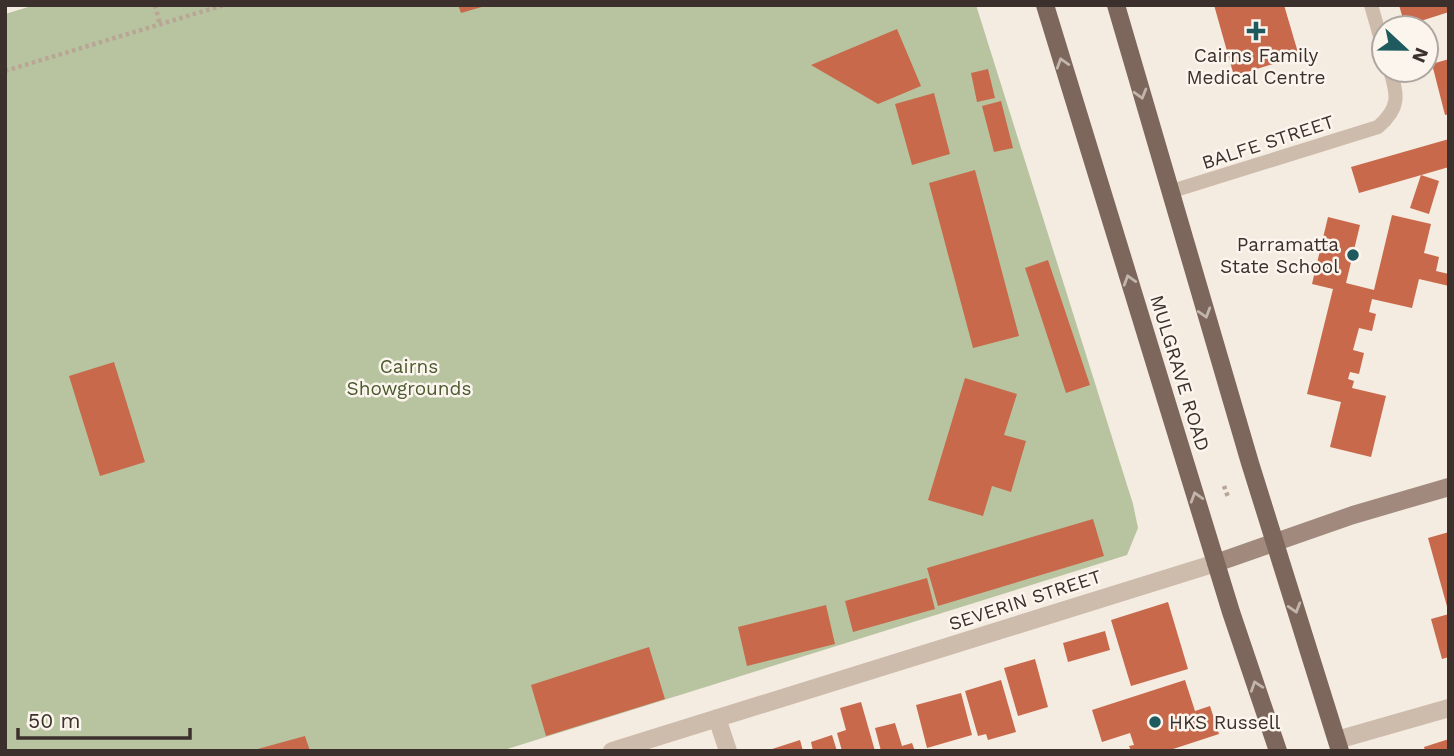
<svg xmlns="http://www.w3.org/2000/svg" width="1454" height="756" viewBox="0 0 1454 756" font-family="'Work Sans',sans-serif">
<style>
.green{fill:#b8c4a0}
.building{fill:#c8694b}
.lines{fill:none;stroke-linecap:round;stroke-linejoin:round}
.path{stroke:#b9a596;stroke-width:4.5;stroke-dasharray:3.5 3.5;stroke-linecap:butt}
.lane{stroke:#cdbbac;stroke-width:14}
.street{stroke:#cdbbac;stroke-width:18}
.secondary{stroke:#a18a7d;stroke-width:18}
.primary{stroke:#7d675c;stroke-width:18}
.oneway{stroke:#c2b5ac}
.poi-dot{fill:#1f5a5e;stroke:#fbf5ee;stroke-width:2.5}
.labels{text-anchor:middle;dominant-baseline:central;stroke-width:5;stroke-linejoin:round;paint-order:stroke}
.poi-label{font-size:19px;fill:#3b302b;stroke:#fbf5ee}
.street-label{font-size:19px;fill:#3b302b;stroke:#fbf5ee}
.park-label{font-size:19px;fill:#4a5a2e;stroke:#fbf5ee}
</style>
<rect width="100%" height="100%" fill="#f4ebe1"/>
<path class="green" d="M35 5H976L1133 504 1138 528 1127 555 501 751H5V14Z"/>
<path class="building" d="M458 5H485V6L461 13Z
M1214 5H1284L1299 56 1234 76Z
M1399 5H1447L1449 12 1405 26Z
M897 29 921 86 878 104 811 65Z
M1449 59V114L1445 115 1432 64Z
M988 69 995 98 977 102 971 73Z
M934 93 950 154 912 165 895 104Z
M1001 101 1013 148 994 152 982 106Z
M1449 139V167L1359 193 1351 167Z
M975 170 1019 336 973 348 929 183Z
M1421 175 1439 181 1429 214 1410 208Z
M1392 215 1431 224 1424 253 1439 257 1436 271 1449 274V286L1419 279 1412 308 1372 299 1369 312 1376 314 1372 331 1359 328 1353 350 1364 353 1359 374 1350 372 1348 379 1354 381 1352 388 1386 396 1371 457 1330 447 1341 402 1307 394 1333 289 1312 284 1328 217 1360 225 1346 283 1374 290Z
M1048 260 1090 385 1066 393 1025 268Z
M114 362 145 462 100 476 69 376Z
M965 378 1017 394 1004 435 1026 441 1011 492 992 486 983 516 928 500Z
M1093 519 1104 556 938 606 927 568Z
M1449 532V610H1448L1428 538Z
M927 578 935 609 853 632 845 601Z
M1168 602 1188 669 1131 686 1111 620Z
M826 605 835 644 747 666 738 627Z
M1449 614V657L1442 659 1431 619Z
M1105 631 1110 650 1068 662 1063 643Z
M649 647 665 699 546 736 531 685Z
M1035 659 1048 707 1018 716 1004 668Z
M1001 680 1016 732 988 740 986 734 978 736 965 691Z
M1185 680 1195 711 1210 706 1219 734 1167 751H1131L1129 746 1134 745 1130 733 1102 742 1092 710Z
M961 693 972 735 927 748 916 705Z
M861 702 875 751H842L837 733 846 730 840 708Z
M895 723 902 746 912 743 915 751H881L875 728Z
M832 735 837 751H813L811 742Z
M305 736 310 751H255L254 750Z
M1449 739V751H1425L1424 747Z
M800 740 803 751H770L769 750Z"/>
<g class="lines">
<path class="path" d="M155 5 160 25
M5 71 224 5
M1224 486 1228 497"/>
<path class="lane" d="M1371 5 1384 50
M1169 192 1378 127C1400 108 1398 96 1390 70"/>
<path class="street" d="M717 718 728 751
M1337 740 1449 708
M612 751 1216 563"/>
<path class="secondary" d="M1216 563 1353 515 1449 487"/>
<path class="primary" d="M1045 5 1231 612 1278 751
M1116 5 1250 463 1340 751"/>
</g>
<defs><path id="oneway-chevron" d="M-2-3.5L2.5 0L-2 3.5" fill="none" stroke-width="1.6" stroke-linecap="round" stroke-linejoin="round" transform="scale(1.75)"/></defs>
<g class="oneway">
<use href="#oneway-chevron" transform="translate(1062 63) rotate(-107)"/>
<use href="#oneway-chevron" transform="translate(1141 94) rotate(74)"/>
<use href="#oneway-chevron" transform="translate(1129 280) rotate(-107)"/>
<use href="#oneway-chevron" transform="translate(1205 313) rotate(73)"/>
<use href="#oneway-chevron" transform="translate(1196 497) rotate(-107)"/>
<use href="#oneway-chevron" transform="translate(1295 608) rotate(73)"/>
<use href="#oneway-chevron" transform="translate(1256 686) rotate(-109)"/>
</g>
<g class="poi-dot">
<path d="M1252.5 20.5h7v7h7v7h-7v7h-7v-7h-7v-7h7z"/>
<circle cx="1353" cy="255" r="7"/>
<circle cx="1155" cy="722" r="7"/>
</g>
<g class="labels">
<g class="poi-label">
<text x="1256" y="55">Cairns Family<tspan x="1256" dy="22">Medical Centre</tspan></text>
<text x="1339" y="244" text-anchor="end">Parramatta<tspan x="1339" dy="22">State School</tspan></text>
<text x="1169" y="722" text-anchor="start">HKS Russell</text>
</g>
<g class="street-label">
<text transform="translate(1268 142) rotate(-18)">BALFE STREET</text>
<text transform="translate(1180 373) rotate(73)">MULGRAVE ROAD</text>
<text transform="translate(1025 600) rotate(-18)">SEVERIN STREET</text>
</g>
<g class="park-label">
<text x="409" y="366">Cairns<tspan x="409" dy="22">Showgrounds</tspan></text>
</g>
</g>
<rect width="1454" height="756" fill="none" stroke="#3b302b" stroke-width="14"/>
<g transform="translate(1405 49) rotate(112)"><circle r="33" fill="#fbf5ee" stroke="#aea6a0" stroke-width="2"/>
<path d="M0-5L12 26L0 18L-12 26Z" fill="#1f5a5e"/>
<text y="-10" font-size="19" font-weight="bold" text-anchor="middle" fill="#3b302b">N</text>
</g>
<path d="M18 728v10h172v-10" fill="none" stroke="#3b302b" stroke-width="3.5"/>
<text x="28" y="728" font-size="21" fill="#3b302b" stroke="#fbf5ee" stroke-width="5" paint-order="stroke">50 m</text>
</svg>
